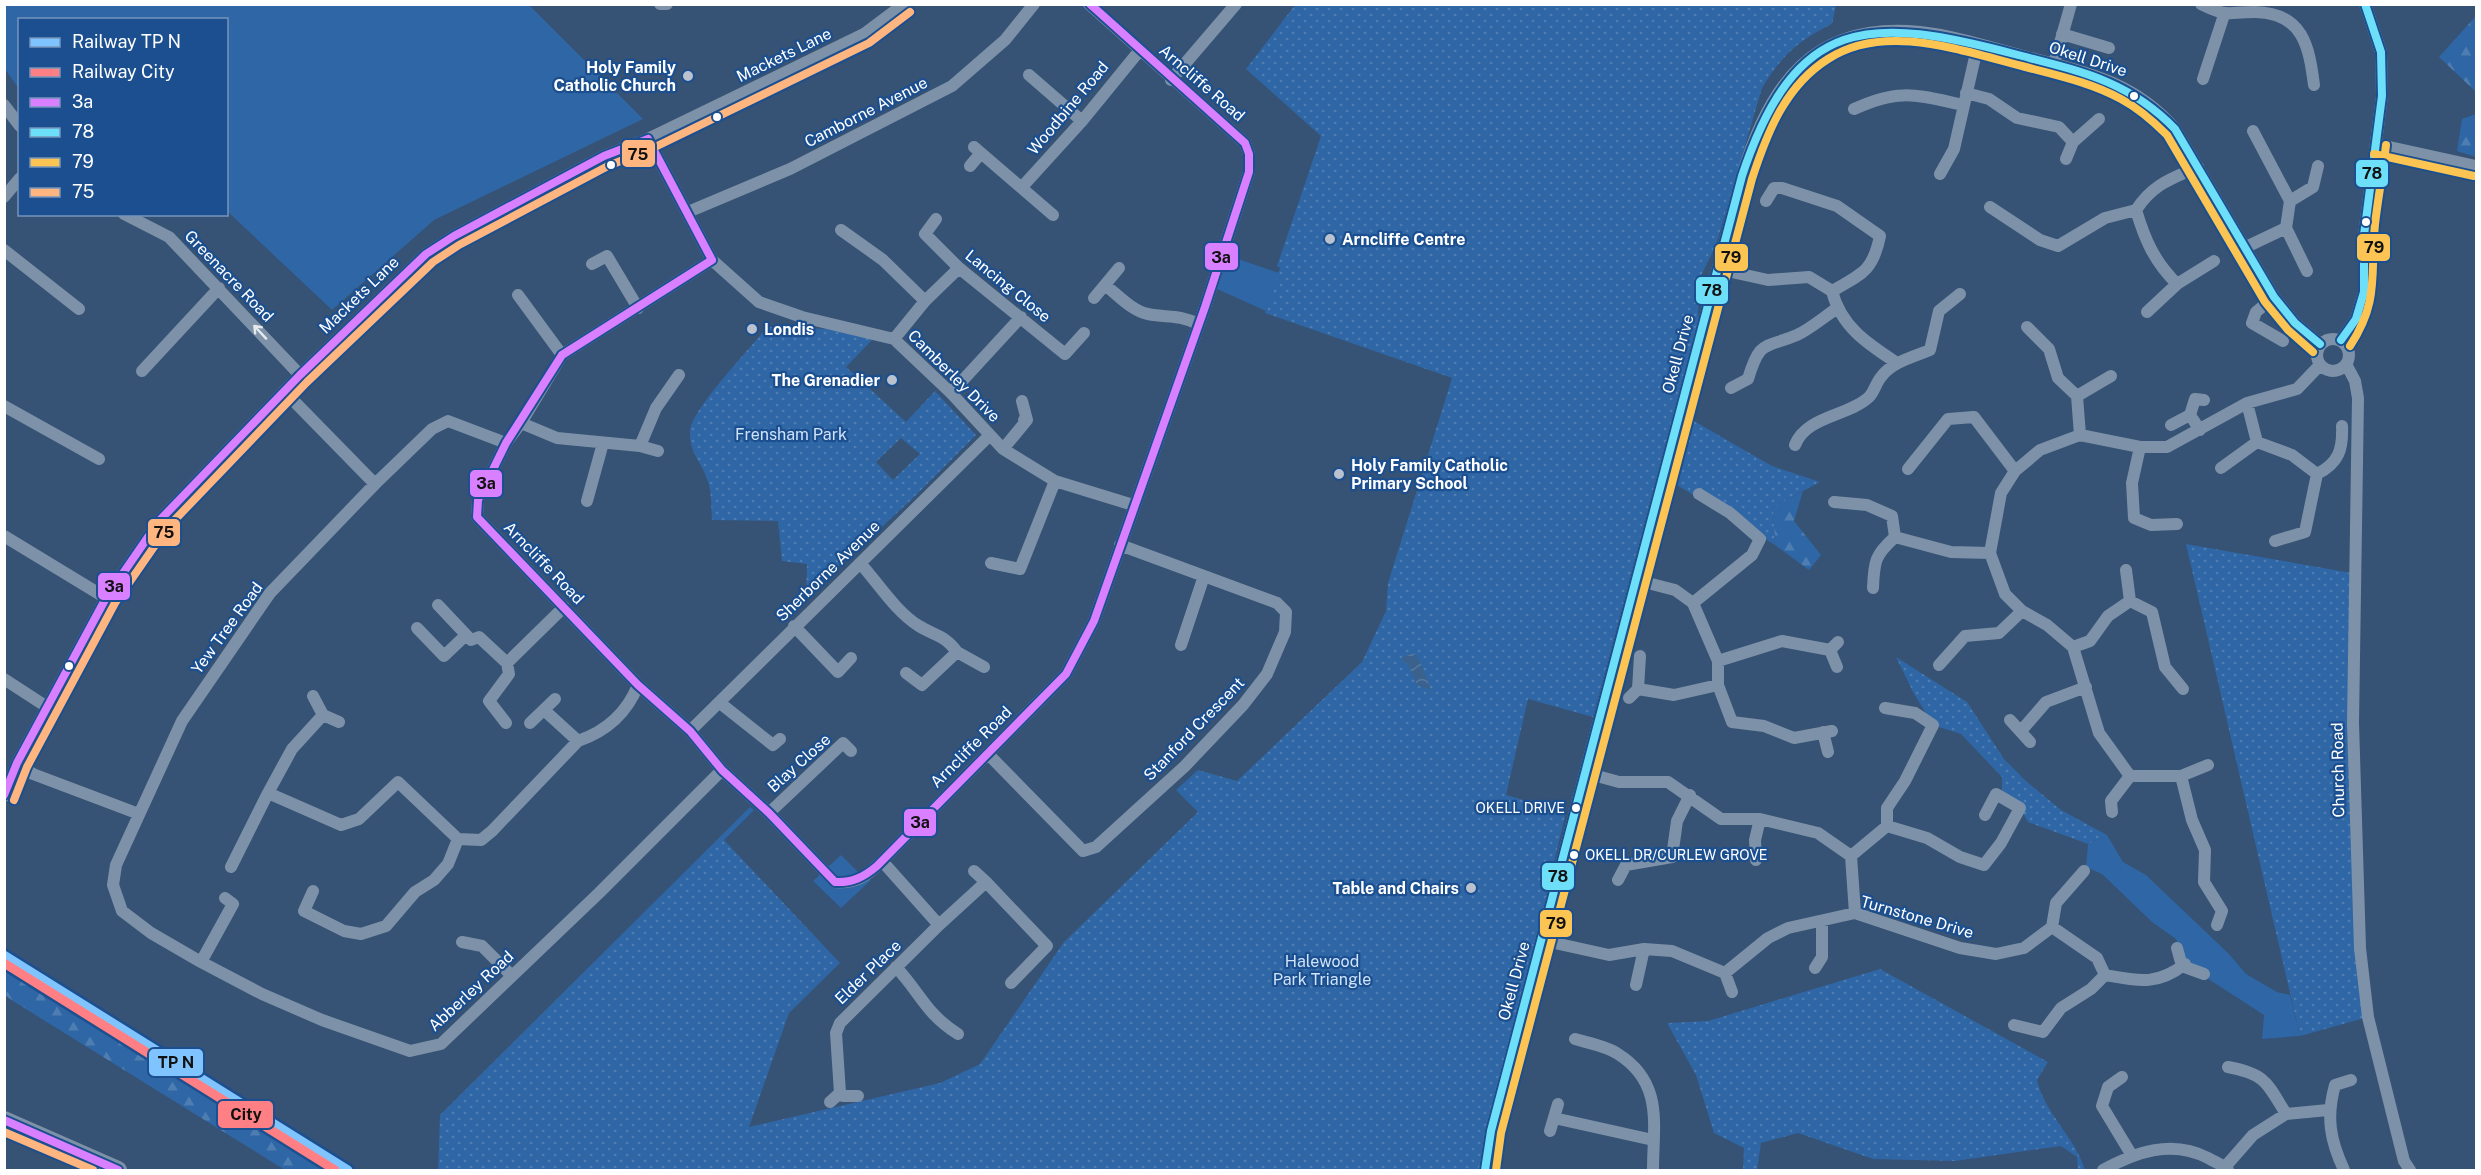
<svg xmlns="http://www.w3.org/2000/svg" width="2481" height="1175" viewBox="0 0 2481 1175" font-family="'Public Sans',sans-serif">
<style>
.grass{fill:#2f66a5}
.forest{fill:url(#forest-firs)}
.park{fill:url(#park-dots);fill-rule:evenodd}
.water{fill:url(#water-waves)}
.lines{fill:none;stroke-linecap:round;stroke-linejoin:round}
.minor{stroke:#7d92a8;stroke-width:12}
.highway{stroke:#7e92a7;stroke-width:18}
.bus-1-casing{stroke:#1b4f8f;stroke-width:12}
.bus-2-casing{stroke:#1b4f8f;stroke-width:12}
.bus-3-casing{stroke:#1b4f8f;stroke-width:12}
.bus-4-casing{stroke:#1b4f8f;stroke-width:12}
.bus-1{stroke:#d880ff;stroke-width:8}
.bus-2{stroke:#6ddff8;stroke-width:8}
.bus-3{stroke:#fcc553;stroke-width:8}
.bus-4{stroke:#ffb580;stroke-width:8}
.rail-1-casing{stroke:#1b4f8f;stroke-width:14}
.rail-2-casing{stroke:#1b4f8f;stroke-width:14}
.rail-1{stroke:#80c4ff;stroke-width:9}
.rail-2{stroke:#ff8084;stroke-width:9}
.oneway{stroke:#e5e9ee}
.poi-dot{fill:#b9c2ce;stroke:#1b4f8f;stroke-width:2}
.bus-dot{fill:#fff;stroke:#1b4f8f;stroke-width:2}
.labels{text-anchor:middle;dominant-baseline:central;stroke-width:4.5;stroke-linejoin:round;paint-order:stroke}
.bus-label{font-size:14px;fill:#fff;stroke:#1b4f8f;text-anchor:end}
.street-label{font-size:16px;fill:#fff;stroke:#1b4f8f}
.poi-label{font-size:16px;font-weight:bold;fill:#fff;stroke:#1b4f8f;text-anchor:end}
.park-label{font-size:16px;fill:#cfe3fa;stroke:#1b4f8f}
.line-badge{stroke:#1b4f8f;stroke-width:2}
.pale-badge-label{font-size:16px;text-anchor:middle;font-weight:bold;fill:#111}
</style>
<defs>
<pattern id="forest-firs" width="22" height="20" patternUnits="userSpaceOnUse" patternTransform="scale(1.5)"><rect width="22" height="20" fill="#2f66a5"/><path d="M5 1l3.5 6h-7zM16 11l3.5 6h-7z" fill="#4e7db2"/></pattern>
<pattern id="park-dots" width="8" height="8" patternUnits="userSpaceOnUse" patternTransform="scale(1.5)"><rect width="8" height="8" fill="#2f66a5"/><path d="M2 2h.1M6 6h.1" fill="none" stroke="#4e7db2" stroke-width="1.8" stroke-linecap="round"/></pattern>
<pattern id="water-waves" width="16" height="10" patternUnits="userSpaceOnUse" patternTransform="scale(1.5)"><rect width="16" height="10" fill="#3b618d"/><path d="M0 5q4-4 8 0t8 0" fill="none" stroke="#58799e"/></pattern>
</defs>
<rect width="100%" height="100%" fill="#365274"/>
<path class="grass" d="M4 5H529L643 119 434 220 332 310 227 211 226 20H20L19 89 5 69Z
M1229 256 1279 273 1266 311 1217 289Z
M2107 835 2123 862 2146 875 2229 954 2246 974 2277 992 2290 995 2300 1036 2262 1039 2264 1015 2185 964 2176 939 2152 922 2102 874 2086 867 2088 844Z
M841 855 863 877 872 870 870 881 841 908 813 881Z"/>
<path class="forest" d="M2476 16V92L2439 57Z
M2476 114V157L2457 151 2462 119Z
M1803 491 1794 521 1821 555 1809 570 1775 545 1773 507Z
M5 968 328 1170H285L13 1001 5 995Z"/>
<path class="park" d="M1295 5H1836L1832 24C1800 39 1780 57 1762 88L1716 245 1699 280 1698 320 1593 717 1528 699 1506 795 1566 812 1515 1028 1491 1112 1479 1170H438L440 1115 750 807 754 810 724 840 840 963 789 1013 749 1127 940 1083 980 1064 1064 942 1198 812 1176 790 1198 770 1237 781 1362 662 1386 611 1388 583 1452 378 1265 313 1280 268 1277 266 1321 136 1246 69Z
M767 327 830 329 873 339 846 367 906 422 935 391 976 435 911 500 806 596 807 564 782 561 778 521 712 520C711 508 712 491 707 479 701 461 689 453 690 431 691 410 751 348 767 327ZM901 438 920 454 893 480 876 462Z
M1680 413 1772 466 1820 482 1773 507 1775 545 1664 477Z
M2186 544 2352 573 2368 1017 2300 1036Z
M1896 657 1967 702 2004 759 2026 781 2061 810 2107 835 2088 844 2028 822 2020 808 2002 797V777L1961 734 1933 725 1913 692Z
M1880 969 2048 1062 2037 1080C2045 1114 2075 1137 2085 1170H2078L2077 1157 2061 1146 1955 1161 1873 1159 1798 1133 1761 1143 1757 1170H1743L1744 1148 1714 1133 1696 1075 1667 1023 1708 1021Z"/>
<path class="water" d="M1414 653 1421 664 1431 690 1417 685 1409 666 1401 658Z"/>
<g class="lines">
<path class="minor" d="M660 4H667
M2201 4C2230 18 2226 12 2255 12 2303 13 2309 46 2314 85
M2062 34 2109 48
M2054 64 2071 4
M1029 75 1082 121
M2203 79 2224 15
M1171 80 1236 4
M1966 93 1989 99 2017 118 2059 127 2073 142 2099 119
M4 105 20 126
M1854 109C1900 88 1916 95 1964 105
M648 139 712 260 759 302 802 317 894 339 951 393 1003 449 1055 481 1133 505
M2376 144 2476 166
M974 147 1053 215
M2066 159 2073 142
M970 166 981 153
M1940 174 1954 149 1978 44
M1022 187 1082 121 1140 50
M4 197 20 178
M1766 201 1774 188H1782L1837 206 1880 236C1873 271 1862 274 1832 291
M2290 201 2313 187 2318 166
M1990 207 2040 240 2058 246 2105 218 2136 210C2153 184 2171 179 2198 167
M2136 210C2145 240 2154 261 2177 284
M688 212 790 169 952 86 1005 40 1034 4
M124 214 169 237 300 375
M936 219 925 234 959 268 1065 354 1084 333
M2286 228 2307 271
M841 230 883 260 925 301
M2244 248 2286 228 2290 201 2253 131
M4 250 79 309
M712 260 562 355 521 423 506 443 478 500 477 517 638 685 690 731 722 770 769 813 835 882C856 884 867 876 882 861L1066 674 1094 621 1205 307 1249 172V154L1245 143 1089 4
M592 264 607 256 638 308
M1718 269 1768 280 1809 277 1832 291C1841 327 1868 344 1897 363
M1105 285C1118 295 1132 311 1148 314 1168 318 1177 314 1198 324
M518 295 562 355
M2274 297 2256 312 2252 323 2283 341
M1094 298 1119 268
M2147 312 2177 284 2214 261
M2027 327 2049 349 2058 378 2077 396 2080 435
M2317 355a16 16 0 1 1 32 0a16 16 0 1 1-32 0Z
M894 339 925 301 959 268
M2341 340 2356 319 2364 292V235L2382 96 2381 52 2365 4
M2346 364 2355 381 2358 398 2353 723 2360 948 2368 1017 2404 1161 2410 1170
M142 371 219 288
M1731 388 1748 379C1760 339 1764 349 1797 335 1810 329 1824 317 1836 309
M284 391 375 484
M951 393 1021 317
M2077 396 2111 376
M1022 401 1027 420
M2247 403 2257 442 2292 455 2317 474C2339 463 2343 449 2342 426
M4 406 99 459
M521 423 557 438 640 446 656 408 679 375
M2171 425 2190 415
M2200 430 2190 415 2195 399 2204 400
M506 443 448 421 432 429 375 484 270 593 182 721 116 865 113 885 122 911 151 933 201 962 262 994 322 1020 410 1051 441 1044 599 893 722 770
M1795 445C1806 416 1849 416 1869 397 1874 392 1876 383 1881 377 1892 362 1913 357 1930 350L1939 311 1960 294
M640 446 658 451
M2140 447 2132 483 2134 518 2151 525 2177 524
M1003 449 1027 420H1024
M2221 468 2257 442
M1908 469 1948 419 1974 417 2015 471
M587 501 603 443
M1834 502 1867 505 1892 516 1895 537
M4 536 106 598
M2275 541 2305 532 2317 474
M860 563C878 583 896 612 919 626 935 636 945 635 957 652L922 685 906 673
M991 563 1020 569 1055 481
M1636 580 1675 590 1693 603 1718 661V685L1732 722 1764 726 1794 738 1832 731
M1873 588C1874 561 1875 555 1895 537L1951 552 1990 553
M2130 601 2152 612 2165 667 2183 689
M1693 603 1752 555 1760 539 1730 513 1699 494
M438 605 471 640 479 637 507 663 564 607
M794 626 838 672 851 658
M417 628 444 656 466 635
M1181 645 1204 576
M2073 647 2090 641 2108 616 2130 601 2126 570
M1830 650 1837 667
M957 652 984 667
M1640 656 1638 689 1674 695 1718 685
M1718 661 1782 641 1830 650 1838 642
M1939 665 1965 636 1999 633 2022 611
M4 679 47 707
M313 696 323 715 339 722
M1629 698 1638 689
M720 703 773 745 780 739
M1885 708 1915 713 1933 725 1905 781 1887 808V826
M544 710 578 741
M323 715 292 749 268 793 341 825 359 819 398 782 458 839
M2010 720 2030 742
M506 723 489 701 509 674 507 663
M530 723 555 699
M690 731 990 435
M2021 731 2046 702 2086 687
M1823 732 1828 752
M989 755 1083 851 1096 847 1185 766 1243 705 1267 674 1285 632 1286 612 1277 603 1120 545
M17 763 33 774 139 814
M1586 773 1619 782H1668L1721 819H1760L1818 833 1851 856 1855 913
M2130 776 2099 733 2073 647 2047 625 2022 611 2005 594 1990 553 2001 493 2015 471 2040 450 2080 435 2140 447H2167L2247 403 2297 389 2320 365
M2130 776H2181L2208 765
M2181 776 2192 820 2205 850 2204 882 2222 911 2217 925
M4 796 17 763 106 598 159 521 300 375 426 254 454 236 604 156 648 139 864 34 904 4
M2112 812 2111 801 2130 776
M769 813 843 743 851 751
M1851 856 1887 826 1927 838 1960 857 1984 865 2001 843 2020 808 1996 794 1985 815
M1756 860 1755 840 1760 819
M882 861 939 925 986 882 1047 946 1011 983
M231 867 268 793
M974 871 986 882
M1618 880 1626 865 1672 857 1677 821 1690 795
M313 891 304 911 344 931 361 934 386 926 415 892 434 880 448 864 458 839 481 840 492 831 578 741C607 731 627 713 638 685
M2052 927 2097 958 2105 975C2138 981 2157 986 2185 964
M1541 940 1609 955 1644 949 1672 951 1725 973 1768 938 1788 928 1855 913 1960 948 1996 954 2024 948 2052 927 2056 903 2084 871
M462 942 482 946 512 976
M2177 948 2182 966 2204 974
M201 962 233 904 225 898
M896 967C921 994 926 1014 958 1034
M1815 968 1822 957V922
M1725 973 1732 992
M1636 985 1644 949
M2014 1025 2043 1032 2061 1008 2091 989 2105 975
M1575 1039C1588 1043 1607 1046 1618 1054 1664 1083 1653 1125 1653 1170
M2228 1067C2266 1074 2267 1083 2286 1114
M2122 1077 2108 1087 2102 1106 2131 1154
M858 1096H843L840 1093 836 1033 840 1023 939 925
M830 1102 840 1093
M1554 1118 1653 1140
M1550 1131 1558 1104
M2225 1167 2253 1135 2286 1114 2328 1110
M1485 1170 1491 1131 1742 176C1769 84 1814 21 1920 32 1956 36 1992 48 2027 57 2084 72 2134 81 2175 129L2274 297 2295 323 2320 344
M2103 1170C2136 1152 2172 1139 2208 1158 2215 1162 2223 1165 2228 1170
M2344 1170C2330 1140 2326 1117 2335 1085L2351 1080"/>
<path class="highway" d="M4 1120 118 1170"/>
<defs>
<path id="bus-1" d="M648 139 712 260
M712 260 562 355 506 443 478 500 477 517 638 685 690 731 722 770 769 813 835 882C852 883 864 877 877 866L1066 674 1094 621 1205 307 1249 172V154L1245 143 1090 4
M4 795 17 763 106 598 159 521 300 375 426 254 454 236 604 156 648 139
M4 1120 118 1170"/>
<path id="bus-2" d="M2341 340 2356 319 2364 292V235L2382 96 2381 52 2365 4
M1485 1170 1491 1131 1742 176C1796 14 1869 15 2018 55 2080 71 2129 81 2175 129L2274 297 2295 323 2320 344"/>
<path id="bus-3" d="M2374 154 2474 176
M2350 346C2380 300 2370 275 2375 224 2378 198 2383 172 2386 145
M1496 1170 1501 1133 1752 179C1767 133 1785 86 1828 59 1885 22 1962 51 2022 66 2055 75 2090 82 2121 99 2138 108 2153 121 2167 135L2265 302 2288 330 2313 352"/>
<path id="bus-4" d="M14 800 27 767 115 603 167 528 307 382 433 262 459 245 608 166 653 148 869 43 910 12
M4 1132 93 1170"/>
</defs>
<use href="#bus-1" class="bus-1-casing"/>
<use href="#bus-2" class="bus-2-casing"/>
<use href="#bus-3" class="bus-3-casing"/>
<use href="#bus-4" class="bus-4-casing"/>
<use href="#bus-1" class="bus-1"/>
<use href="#bus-2" class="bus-2"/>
<use href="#bus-3" class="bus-3"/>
<use href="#bus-4" class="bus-4"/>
<defs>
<path id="rail-1" d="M4 955 348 1170"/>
<path id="rail-2" d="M4 963 335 1170"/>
</defs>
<use href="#rail-1" class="rail-1-casing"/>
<use href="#rail-2" class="rail-2-casing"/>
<use href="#rail-1" class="rail-1"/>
<use href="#rail-2" class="rail-2"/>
</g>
<defs><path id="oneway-shaft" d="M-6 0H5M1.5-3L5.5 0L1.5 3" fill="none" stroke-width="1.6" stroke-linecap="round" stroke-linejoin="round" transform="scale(1.5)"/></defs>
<use class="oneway" href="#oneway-shaft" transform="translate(260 332) rotate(-133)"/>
<g class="poi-dot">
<circle cx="688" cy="76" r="6"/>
<circle cx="1330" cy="239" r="6"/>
<circle cx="752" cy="329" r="6"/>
<circle cx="892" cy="380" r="6"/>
<circle cx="1339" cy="474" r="6"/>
<circle cx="1471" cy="888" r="6"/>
</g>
<g class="bus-dot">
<circle cx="2134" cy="96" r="5"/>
<circle cx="717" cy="117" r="5"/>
<circle cx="611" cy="165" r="5"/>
<circle cx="2366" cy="222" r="5"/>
<circle cx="69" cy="666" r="5"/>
<circle cx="1576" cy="808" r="5"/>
<circle cx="1574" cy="855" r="5"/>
</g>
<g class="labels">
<g class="bus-label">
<text x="1565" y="808">OKELL DRIVE</text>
<text x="1585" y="855" text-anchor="start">OKELL DR/CURLEW GROVE</text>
</g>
<g class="street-label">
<text transform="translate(784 55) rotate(-26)">Mackets Lane</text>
<text transform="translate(2088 59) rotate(18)">Okell Drive</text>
<text transform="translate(1202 83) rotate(41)">Arncliffe Road</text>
<text transform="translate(1068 108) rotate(-50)">Woodbine Road</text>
<text transform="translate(866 112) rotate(-27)">Camborne Avenue</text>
<text transform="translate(229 276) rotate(46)">Greenacre Road</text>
<text transform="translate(1008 286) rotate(39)">Lancing Close</text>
<text transform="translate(359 295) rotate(-44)">Mackets Lane</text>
<text transform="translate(1678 354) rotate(-75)">Okell Drive</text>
<text transform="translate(954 376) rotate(45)">Camberley Drive</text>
<text transform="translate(544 563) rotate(46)">Arncliffe Road</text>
<text transform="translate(828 571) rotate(-44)">Sherborne Avenue</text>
<text transform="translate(227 628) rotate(-54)">Yew Tree Road</text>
<text transform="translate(1194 729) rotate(-46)">Stanford Crescent</text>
<text transform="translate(971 747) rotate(-45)">Arncliffe Road</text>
<text transform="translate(799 763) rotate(-42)">Blay Close</text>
<text transform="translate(2338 770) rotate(-91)">Church Road</text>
<text transform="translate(1917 917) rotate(16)">Turnstone Drive</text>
<text transform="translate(868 972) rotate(-44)">Elder Place</text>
<text transform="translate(1514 981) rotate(-75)">Okell Drive</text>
<text transform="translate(471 991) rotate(-43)">Abberley Road</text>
</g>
<g class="poi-label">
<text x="676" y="67">Holy Family<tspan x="676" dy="18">Catholic Church</tspan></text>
<text x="1342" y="239" text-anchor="start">Arncliffe Centre</text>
<text x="764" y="329" text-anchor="start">Londis</text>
<text x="880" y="380">The Grenadier</text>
<text x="1351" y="465" text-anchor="start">Holy Family Catholic<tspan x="1351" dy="18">Primary School</tspan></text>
<text x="1459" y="888">Table and Chairs</text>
</g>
<g class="park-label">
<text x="791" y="434">Frensham Park</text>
<text x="1322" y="961">Halewood<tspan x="1322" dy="18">Park Triangle</tspan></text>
</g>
</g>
<g class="line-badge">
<rect x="621" y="139" width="35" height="29" rx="6" fill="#ffb580"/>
<rect x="2355" y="159" width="34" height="29" rx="6" fill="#6ddff8"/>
<rect x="2356" y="233" width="35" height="29" rx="6" fill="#fcc553"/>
<rect x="1204" y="242" width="35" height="29" rx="6" fill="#d880ff"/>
<rect x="1714" y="243" width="35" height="29" rx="6" fill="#fcc553"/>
<rect x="1695" y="276" width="34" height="29" rx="6" fill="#6ddff8"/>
<rect x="469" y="469" width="34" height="29" rx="6" fill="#d880ff"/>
<rect x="147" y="518" width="34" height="29" rx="6" fill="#ffb580"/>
<rect x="97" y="572" width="34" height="29" rx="6" fill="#d880ff"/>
<rect x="903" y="808" width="34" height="29" rx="6" fill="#d880ff"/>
<rect x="1541" y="862" width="34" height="29" rx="6" fill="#6ddff8"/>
<rect x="1539" y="909" width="34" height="29" rx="6" fill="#fcc553"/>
<rect x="148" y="1048" width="56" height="29" rx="6" fill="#80c4ff"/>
<rect x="217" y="1100" width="57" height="29" rx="6" fill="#ff8084"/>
</g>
<g class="pale-badge-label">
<text x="638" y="160">75</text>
<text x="2372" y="179">78</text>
<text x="2374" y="253">79</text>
<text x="1221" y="263">3a</text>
<text x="1731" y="263">79</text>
<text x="1712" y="296">78</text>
<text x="486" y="489">3a</text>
<text x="164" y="538">75</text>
<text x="114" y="592">3a</text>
<text x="920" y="828">3a</text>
<text x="1558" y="882">78</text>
<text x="1556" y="929">79</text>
<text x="176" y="1068">TP N</text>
<text x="246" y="1120">City</text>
</g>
<rect width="2481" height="1175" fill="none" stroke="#ffffff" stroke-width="12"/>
<rect x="18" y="18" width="210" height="198" fill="#1b4f8f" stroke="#7695bc" stroke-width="1.5"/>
<rect x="30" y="38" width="30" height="9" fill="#80c4ff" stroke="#7695bc" stroke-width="1.5"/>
<text x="72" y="48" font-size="18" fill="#ffffff">Railway TP N</text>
<rect x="30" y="68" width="30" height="9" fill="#ff8084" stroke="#7695bc" stroke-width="1.5"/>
<text x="72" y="78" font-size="18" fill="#ffffff">Railway City</text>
<rect x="30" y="98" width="30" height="9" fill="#d880ff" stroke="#7695bc" stroke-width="1.5"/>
<text x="72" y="108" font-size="18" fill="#ffffff">3a</text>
<rect x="30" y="128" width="30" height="9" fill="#6ddff8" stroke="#7695bc" stroke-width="1.5"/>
<text x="72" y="138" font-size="18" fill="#ffffff">78</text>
<rect x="30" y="158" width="30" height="9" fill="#fcc553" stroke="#7695bc" stroke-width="1.5"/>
<text x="72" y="168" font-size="18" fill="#ffffff">79</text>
<rect x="30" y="188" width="30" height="9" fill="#ffb580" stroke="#7695bc" stroke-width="1.5"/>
<text x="72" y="198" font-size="18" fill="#ffffff">75</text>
</svg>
